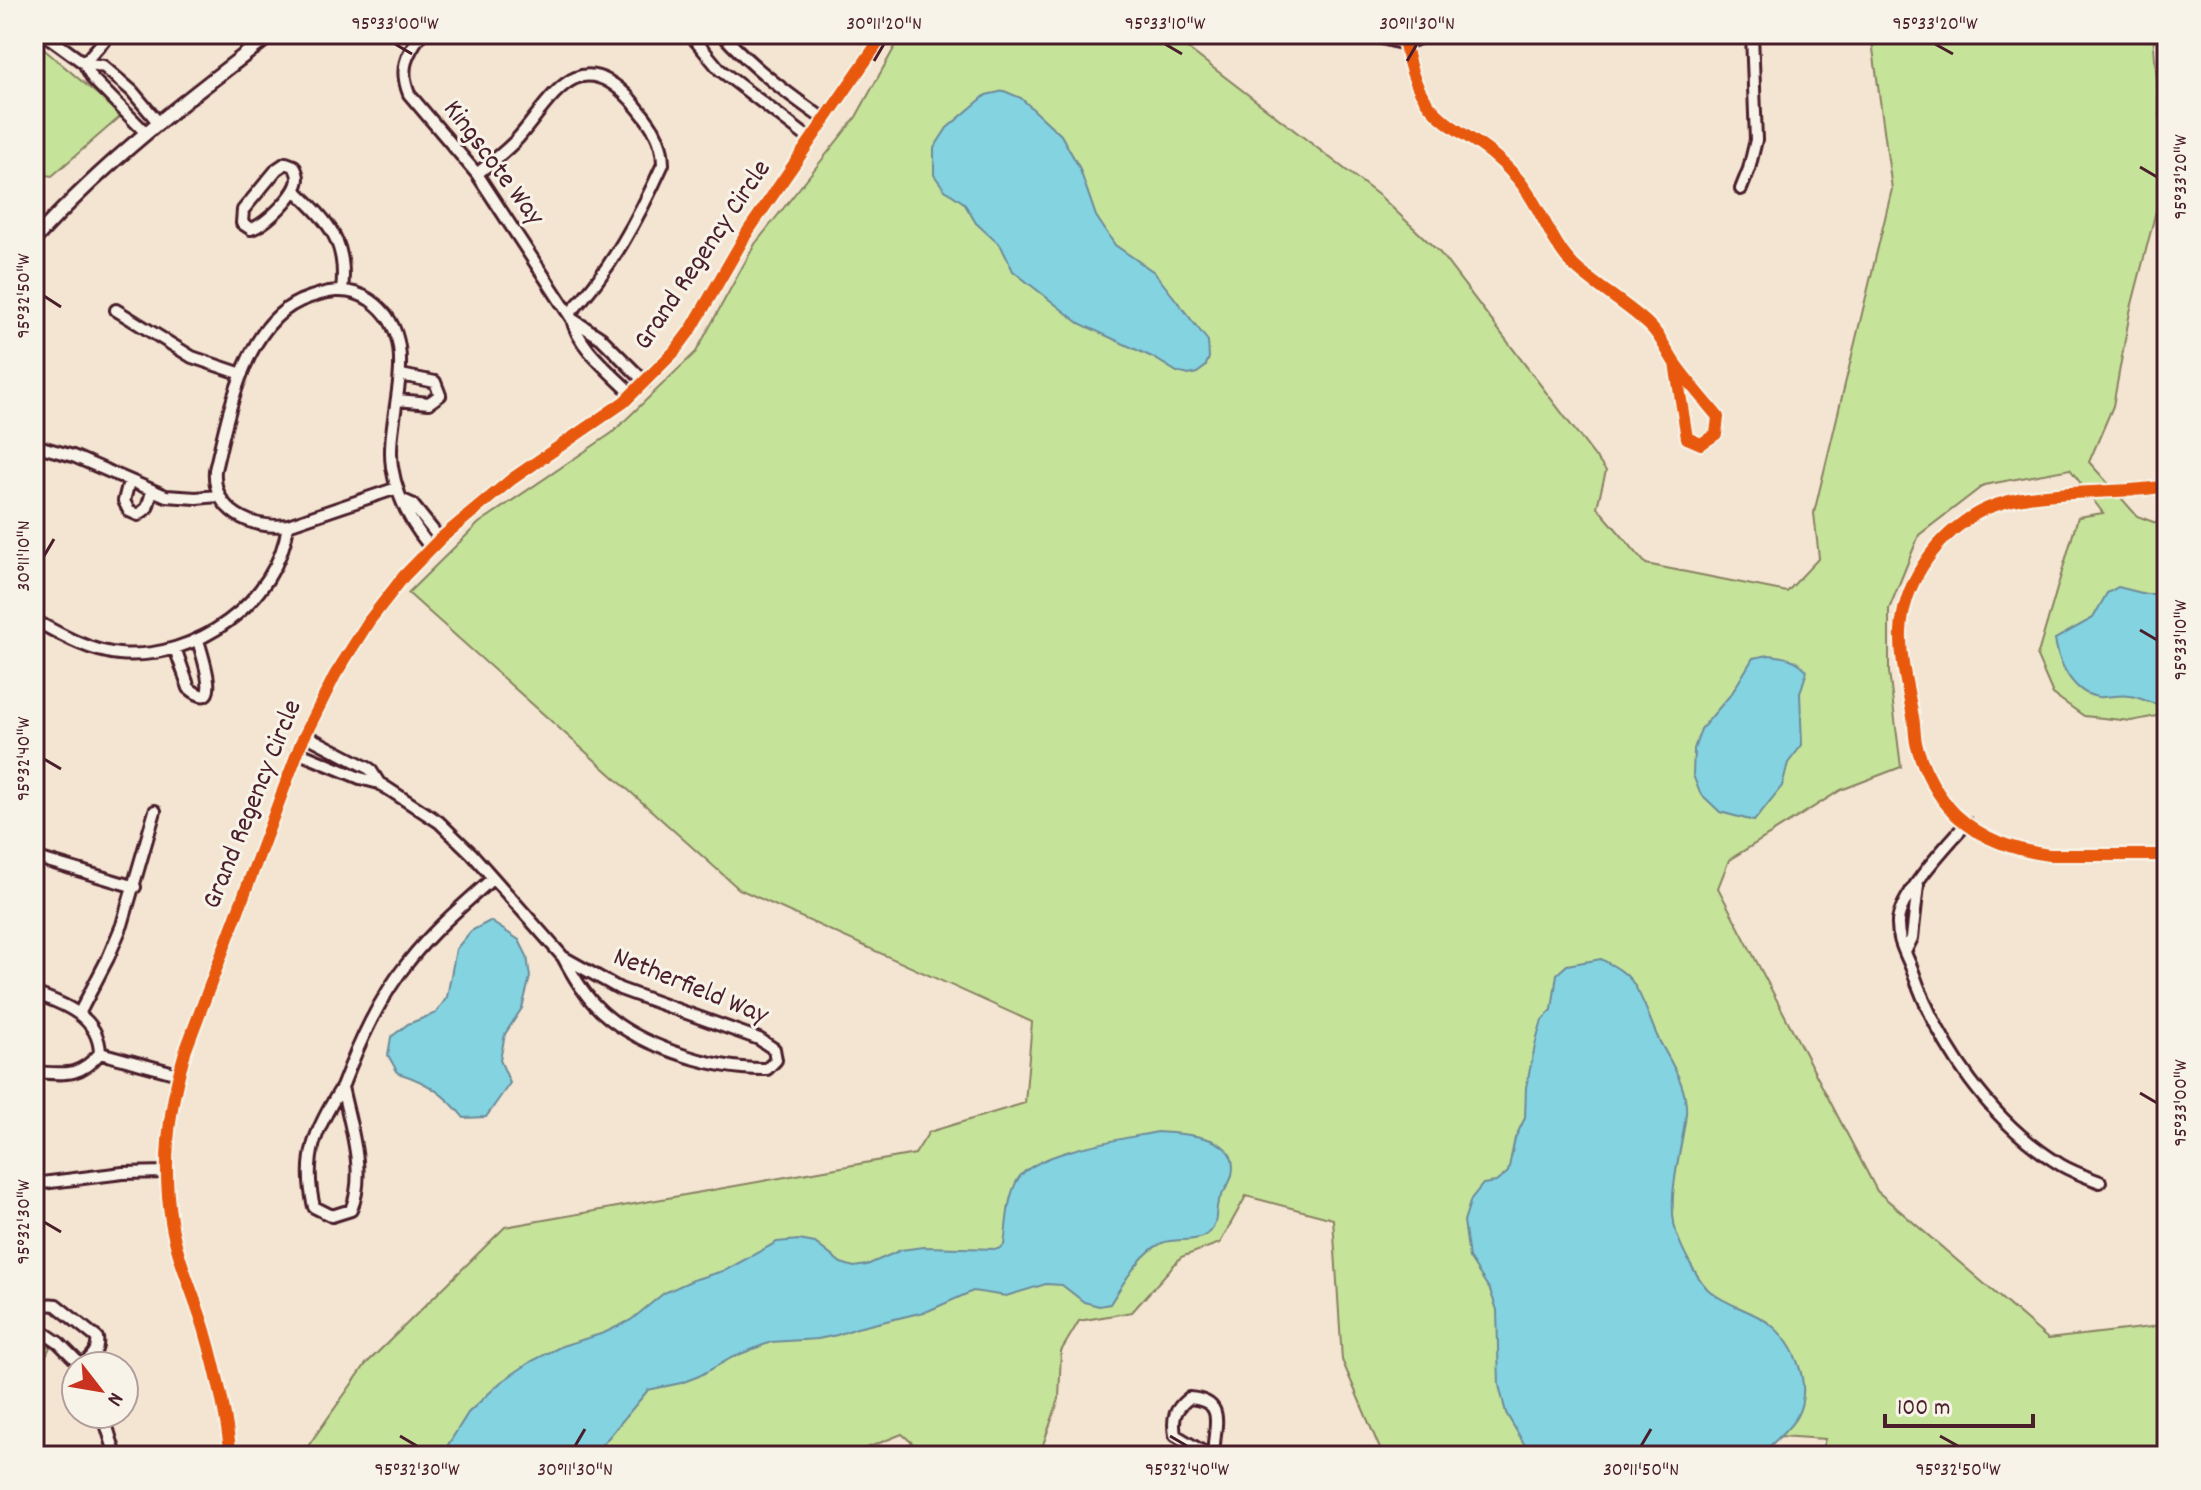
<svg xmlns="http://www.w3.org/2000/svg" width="2201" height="1490" viewBox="0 0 2201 1490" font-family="Dekko,sans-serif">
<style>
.green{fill:#c6e39a;stroke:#888162;stroke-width:2}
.water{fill:#84d3e1;stroke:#6d8b98;stroke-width:2}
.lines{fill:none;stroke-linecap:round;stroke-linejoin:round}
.minor-casing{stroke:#4a1f2b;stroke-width:16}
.tertiary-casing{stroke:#4a1f2b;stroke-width:18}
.minor{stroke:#f7f3e8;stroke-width:10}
.tertiary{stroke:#f7f3e8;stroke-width:12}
.cycleway-casing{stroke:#f7f3e8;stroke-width:17}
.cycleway{stroke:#e8590c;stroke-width:12}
.ticks{fill:none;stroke:#4a1f2b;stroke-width:3}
.labels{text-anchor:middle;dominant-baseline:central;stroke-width:6;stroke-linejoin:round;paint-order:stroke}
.street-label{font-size:28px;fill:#4a1f2b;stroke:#f7f3e8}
.neatline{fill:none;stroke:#4a1f2b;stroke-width:3}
.ticks-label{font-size:20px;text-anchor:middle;fill:#4a1f2b}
</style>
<rect width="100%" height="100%" fill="#f3e5d1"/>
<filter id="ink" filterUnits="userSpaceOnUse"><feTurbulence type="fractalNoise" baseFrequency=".0125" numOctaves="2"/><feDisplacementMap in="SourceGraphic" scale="16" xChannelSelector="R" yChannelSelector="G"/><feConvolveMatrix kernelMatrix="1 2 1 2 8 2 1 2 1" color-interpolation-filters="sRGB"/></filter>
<g filter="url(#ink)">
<path class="green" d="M902 34H1169L1381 197 1440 253 1606 471 1597 507 1646 564 1787 592 1819 558 1814 513 1892 189 1871 34H2153L2165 176 2130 312 2113 406 2089 462 2137 516 2167 527V714L2131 721 2084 716 2053 694 2037 657 2078 517 2103 513 2070 469 1984 485 1919 535 1889 609V672L1901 767 1841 790 1729 860 1718 888 1877 1191 2048 1339 2151 1327 2167 1321V1456H1820L1825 1439 1779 1436 1759 1456H1383L1342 1360 1333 1219 1246 1196 1220 1243 1181 1257 1132 1312 1079 1321 1061 1351 1059 1399 1039 1456H927L902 1434 847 1456H301L366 1364 505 1227 915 1154 929 1132 1025 1103 1032 1022 739 889 408 593 479 523 612 433 696 352 755 244 856 117Z
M34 41 104 100 120 117 52 176 34 173Z
M34 1336 50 1347 34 1380Z"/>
<path class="water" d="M1004 91 1021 98 1061 135 1079 167 1096 216 1115 245 1154 272 1208 341 1209 358 1205 367 1197 373 1189 375 1177 372 1154 358 1079 323 1013 271 1001 246 976 223 964 203 945 190 934 175V148L947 128 986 95Z
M2118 587 2146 594H2167V705C2154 706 2143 698 2130 696 2119 694 2108 698 2098 697 2072 693 2058 662 2055 639L2093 618 2107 593Z
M1769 655C1784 657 1797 658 1807 671L1800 693 1802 745 1788 763 1782 786 1754 821 1720 812 1700 793 1693 775 1694 749 1701 729 1732 693 1753 658Z
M490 921 519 940 527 956 530 977 522 1008 505 1034 500 1060 510 1083 486 1117 464 1118C445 1094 427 1082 398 1073L388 1055 391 1037 408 1024 436 1013 447 997 456 949 471 931Z
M1601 959C1612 965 1623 970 1631 980 1645 999 1649 1020 1659 1040 1671 1063 1688 1087 1686 1114 1682 1152 1663 1204 1679 1240 1684 1253 1700 1284 1711 1292 1728 1306 1752 1310 1770 1324 1795 1344 1813 1385 1797 1416 1789 1431 1771 1444 1759 1456H1534L1523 1442 1506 1413 1499 1385 1497 1310 1490 1290 1469 1258 1464 1221 1471 1199 1483 1184 1496 1182 1508 1172 1515 1138 1525 1118 1526 1087 1537 1037 1542 1020 1552 1010 1557 974 1567 965Z
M1157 1132C1183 1134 1241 1134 1232 1175 1230 1185 1222 1193 1218 1202 1215 1212 1218 1224 1210 1232 1197 1244 1177 1237 1162 1243 1140 1253 1123 1284 1110 1304L1099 1306 1084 1302 1062 1285 1046 1284 1006 1296 973 1291 928 1311 857 1328 837 1335 818 1339 771 1342 733 1357 699 1376 681 1383 648 1390 604 1443 583 1456H441L468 1413 501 1382 532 1361 562 1346 604 1333 631 1320 664 1293 693 1280 726 1270 777 1242 799 1240 815 1243 841 1263 854 1267 867 1265 901 1250 923 1247 998 1249 1004 1245C1007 1225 1007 1197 1018 1179 1036 1151 1124 1139 1157 1132Z"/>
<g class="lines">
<defs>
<path id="minor" d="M44 34 84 63 103 66 132 91 158 122
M421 34C406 55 399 69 409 94L477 174 572 319C579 349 612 373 632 394
M690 34 720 70 811 140
M722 34C753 68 788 94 825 120
M1367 34 1405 44 1428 34
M1405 44C1421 135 1468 121 1517 178 1540 204 1549 240 1573 265 1596 287 1626 303 1649 325 1662 337 1666 351 1676 365 1689 383 1704 400 1718 417L1716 434 1701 444 1687 438 1675 363
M84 63 93 79 145 132
M84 63 110 34
M286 163 294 166C296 170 298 174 298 178 298 194 265 225 251 229L242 223 243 210 277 169Z
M477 174C491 162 507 151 519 137 553 97 578 43 631 100 648 120 663 137 663 164 639 217 610 272 569 314
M1741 189 1749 169 1756 140 1752 34
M295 190C328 222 348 241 342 290
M116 310 192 357 242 374
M572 319 601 338 645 382
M398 400 429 403 440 395 435 382 401 375
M34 445 73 456 166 496 196 498 218 496
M129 481 124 501 129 511 138 515 147 508 152 492
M2167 486C2107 497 2021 484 1971 517 1932 542 1903 586 1901 632 1900 661 1908 689 1913 717 1915 726 1914 737 1917 747 1924 771 1938 797 1956 815 1983 840 2014 850 2049 855H2167
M397 488 288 525C252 530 212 511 215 470 228 416 244 326 300 301 324 291 347 285 370 300 427 339 384 414 392 467 397 498 411 524 431 548
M403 500 412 504 440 539
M34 620C60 634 88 651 119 654 195 661 278 602 288 525
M175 648 189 688C225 718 200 649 198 640
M305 735 370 769 379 783
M297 752 360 778 379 783 439 822 472 854 563 957
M1967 823C1948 844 1899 896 1898 922 1897 939 1906 954 1912 969 1938 1045 1991 1123 2061 1165 2073 1172 2087 1177 2100 1182
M34 857 135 887
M1905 952 1912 938 1918 885
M563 957 620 989 759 1039 774 1049 776 1060 767 1069C713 1070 632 1045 594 1004 581 990 572 974 563 957Z
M34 993C65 1004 99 1017 100 1053
M79 1014 108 958 122 925 155 811
M100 1053 178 1074
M34 1072C64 1074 79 1078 100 1053
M342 1087C350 1125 367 1173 351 1210L332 1216 314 1207C302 1157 316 1128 342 1087Z
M342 1087C359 1043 379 998 409 961 433 930 464 904 493 878
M34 1184 123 1173 166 1172
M34 1318C40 1307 43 1303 56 1305L97 1338C99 1352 91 1357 82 1366L59 1343 34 1326
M103 1414 116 1456
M231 1456C226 1413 217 1373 205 1331 194 1294 177 1259 171 1221 162 1165 169 1106 185 1052L301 743 335 675 369 621 404 576 440 539 512 479 624 402 674 352 692 328 748 231 884 34
M1210 1456 1175 1435C1172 1417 1175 1409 1189 1398 1231 1401 1211 1431 1214 1456"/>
<path id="tertiary" d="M34 240C105 161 188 98 272 34"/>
</defs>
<use href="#minor" class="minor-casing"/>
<use href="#tertiary" class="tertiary-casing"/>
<use href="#minor" class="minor"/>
<use href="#tertiary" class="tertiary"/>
<defs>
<path id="cycleway" d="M1405 44C1421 135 1468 121 1517 178 1540 204 1549 240 1573 265 1596 287 1626 303 1649 325 1662 337 1666 351 1676 365 1689 383 1704 400 1718 417L1716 434 1701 444 1687 438 1675 363
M2167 486C2107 497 2021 484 1971 517 1932 542 1903 586 1901 632 1900 661 1908 689 1913 717 1915 726 1914 737 1917 747 1924 771 1938 797 1956 815 1983 840 2014 850 2049 855H2167
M231 1456C226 1413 217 1373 205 1331 194 1294 177 1259 171 1221 162 1165 169 1106 185 1052L301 743 335 675 369 621 404 576 440 539 512 479 624 402 674 352 692 328 748 231 884 34"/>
</defs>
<use href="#cycleway" class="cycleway-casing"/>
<use href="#cycleway" class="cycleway"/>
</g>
</g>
<path class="ticks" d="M395 44 412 54M1165 44 1182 54M1935 44 1953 54M874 61 884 44M1407 61 1417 44M2140 167 2157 177M44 296 61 307M44 556 54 539M2140 630 2157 640M44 759 61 769M2140 1093 2157 1103M44 1222 61 1232M400 1436 417 1446M1170 1436 1187 1446M1940 1436 1958 1446M575 1446 585 1429M1641 1446 1651 1429"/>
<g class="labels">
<g class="street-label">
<text transform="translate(492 164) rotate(53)">Kingscote Way</text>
<text transform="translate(704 256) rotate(-56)">Grand Regency Circle</text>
<text transform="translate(254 805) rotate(-68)">Grand Regency Circle</text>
<text transform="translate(690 988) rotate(22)">Netherfield Way</text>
</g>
</g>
<rect width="2201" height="1490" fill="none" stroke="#f7f3e8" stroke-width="88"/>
<g transform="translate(100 1390) rotate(121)"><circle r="38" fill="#f7f3e8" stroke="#b29e9c" stroke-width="2"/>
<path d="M0-6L14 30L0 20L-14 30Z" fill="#c8321e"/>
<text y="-12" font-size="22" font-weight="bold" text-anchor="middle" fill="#4a1f2b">N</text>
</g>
<path d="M1885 1414v12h148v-12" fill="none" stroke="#4a1f2b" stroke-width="4"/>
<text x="1897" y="1414" font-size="24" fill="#4a1f2b" stroke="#f7f3e8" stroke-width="6" paint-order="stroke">100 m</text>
<rect x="44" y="44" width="2113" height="1402" class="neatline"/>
<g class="ticks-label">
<text x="395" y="29">95°33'00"W</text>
<text x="884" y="29">30°11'20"N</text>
<text x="1165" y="29">95°33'10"W</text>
<text x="1417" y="29">30°11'30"N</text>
<text x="1935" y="29">95°33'20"W</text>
<text transform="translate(2179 177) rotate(-90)" y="7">95°33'20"W</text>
<text transform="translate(22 296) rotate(-90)" y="7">95°32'50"W</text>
<text transform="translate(22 556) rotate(-90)" y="7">30°11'10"N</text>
<text transform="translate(2179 640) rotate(-90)" y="7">95°33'10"W</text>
<text transform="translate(22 759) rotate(-90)" y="7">95°32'40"W</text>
<text transform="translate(2179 1103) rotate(-90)" y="7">95°33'00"W</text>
<text transform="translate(22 1222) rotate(-90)" y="7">95°32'30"W</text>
<text x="417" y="1475">95°32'30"W</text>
<text x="575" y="1475">30°11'30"N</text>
<text x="1187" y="1475">95°32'40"W</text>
<text x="1641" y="1475">30°11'50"N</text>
<text x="1958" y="1475">95°32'50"W</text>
</g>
</svg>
